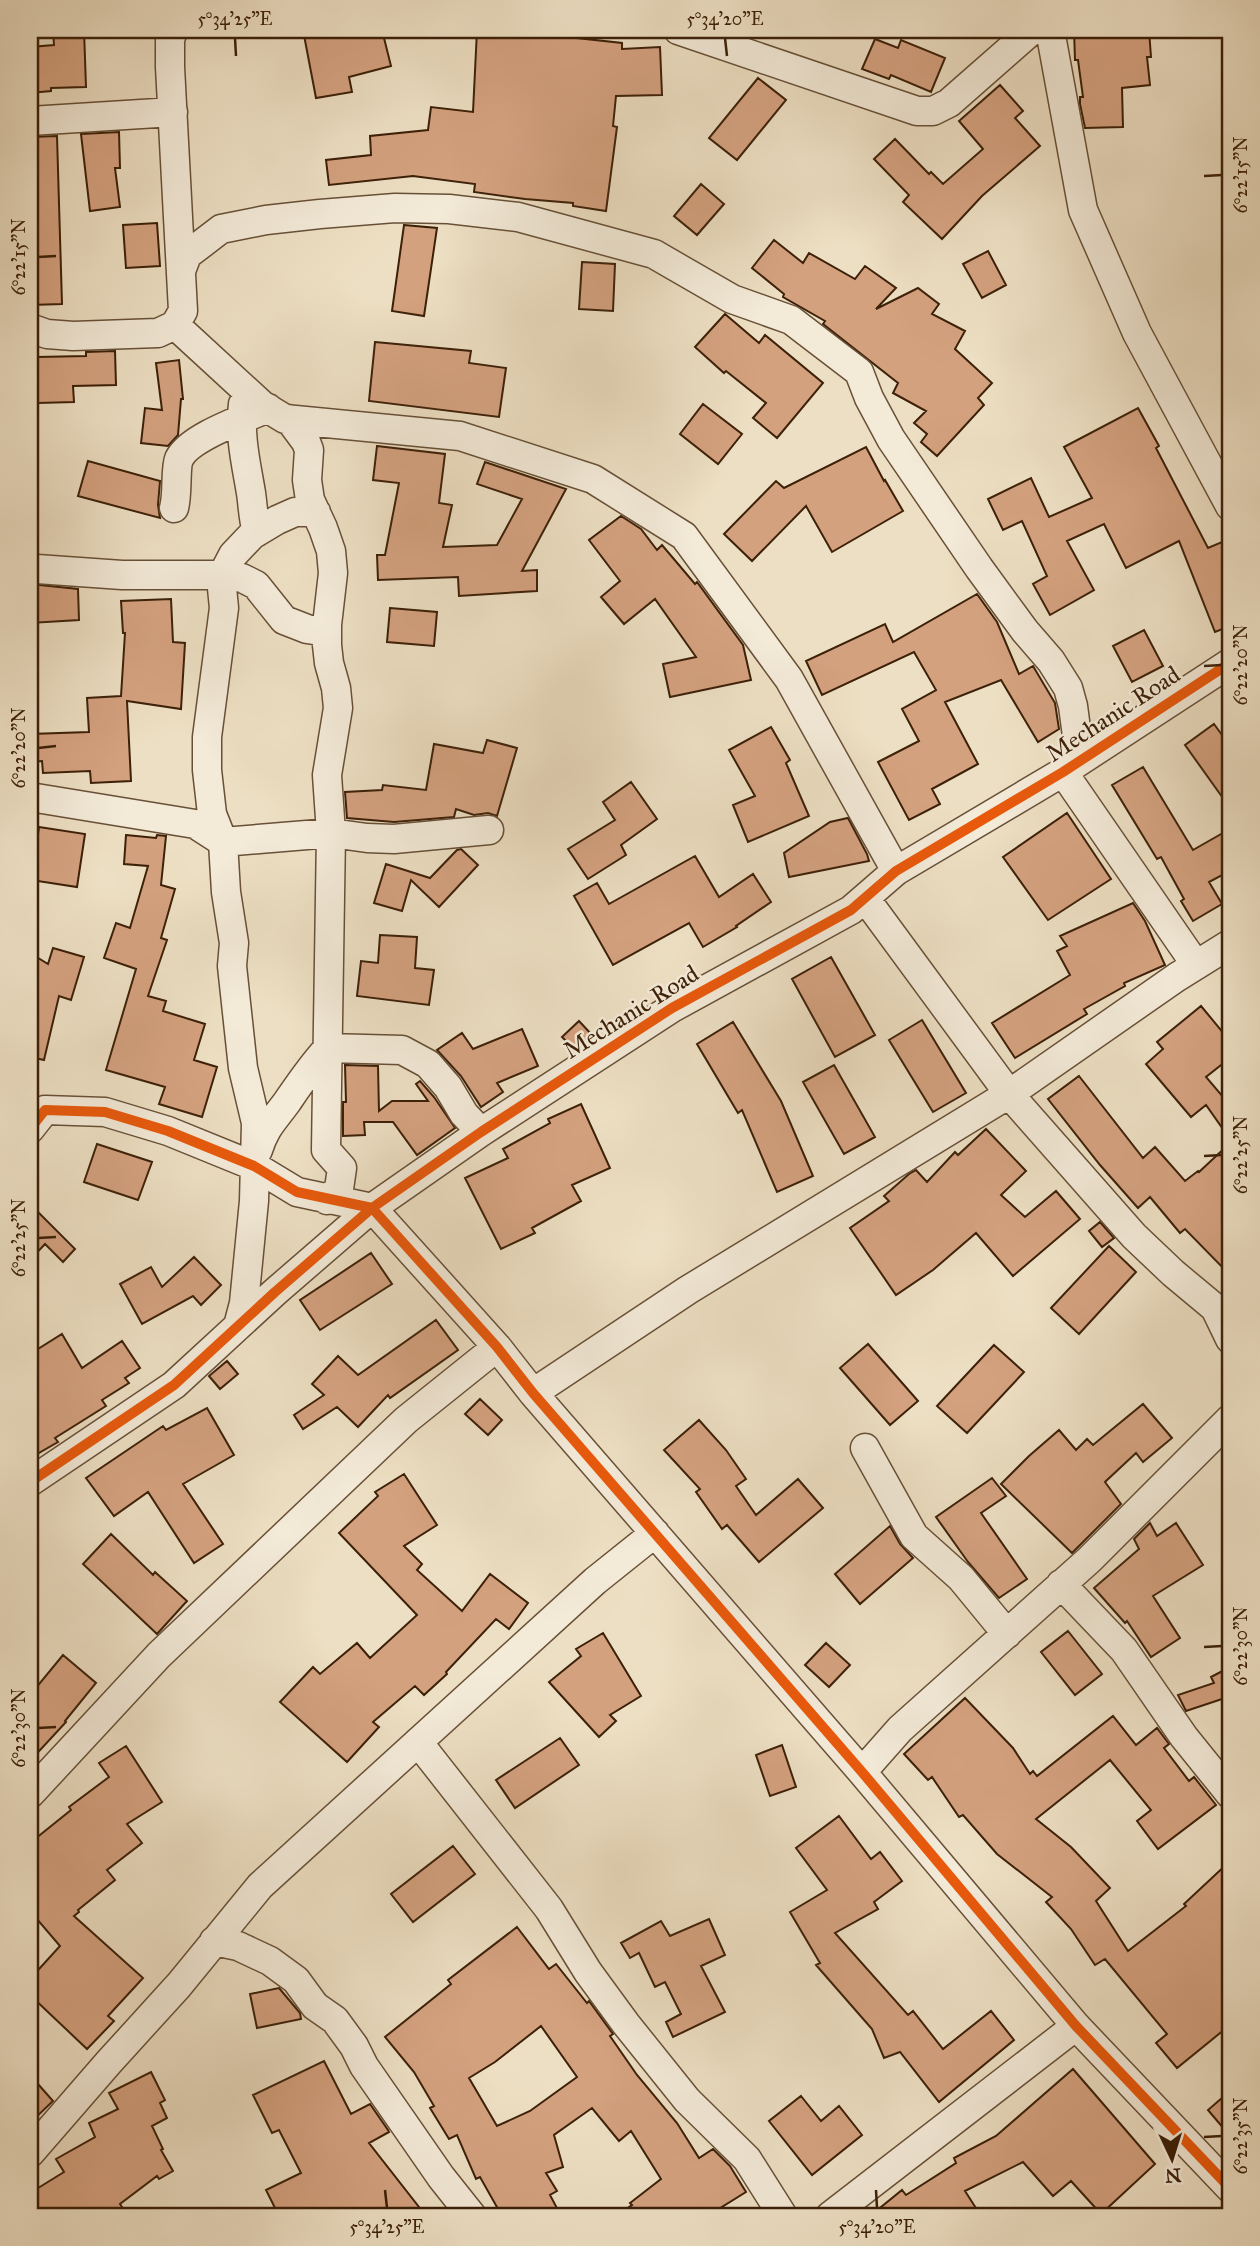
<svg xmlns="http://www.w3.org/2000/svg" width="1260" height="2246" viewBox="0 0 1260 2246" font-family="'IM FELL Great Primer',serif">
<style>
.building{fill:#d4a17f;stroke:#3c2008;stroke-width:2;fill-rule:evenodd}
.lines{fill:none;stroke-linecap:round;stroke-linejoin:round}
.minor-casing{stroke:#685037;stroke-width:31}
.minor{stroke:#f3ead8;stroke-width:28}
.cycleway-casing{stroke:#f3ead8;stroke-width:15}
.cycleway{stroke:#e8590c;stroke-width:10}
.ticks{fill:none;stroke:#3c2008;stroke-width:2.5}
.labels{text-anchor:middle;dominant-baseline:central;stroke-width:5;stroke-linejoin:round;paint-order:stroke}
.street-label{font-size:24px;fill:#3c2008;stroke:#f3ead8}
.neatline{fill:none;stroke:#3c2008;stroke-width:2.5}
.ticks-label{font-size:18px;text-anchor:middle;fill:#3c2008}
</style>
<rect width="100%" height="100%" fill="#eddfc3"/>
<filter id="stains"><feTurbulence type="fractalNoise" baseFrequency=".00286" numOctaves="4"/><feColorMatrix values="0 0 0 0 .2 0 0 0 0 .09 0 0 0 0 .02 0 0 0 .5 -.17"/></filter>
<radialGradient id="worn" r=".72"><stop offset=".6" stop-color="#630" stop-opacity="0"/><stop offset="1" stop-color="#630" stop-opacity=".3"/></radialGradient>
<path class="building" d="M53 30H84L86 87 51 88V91L30 93V47L54 45Z
M303 30H382L391 66 349 77 352 92 316 98Z
M477 30H568V37L622 43V49L660 47 662 95 616 96 613 126 617 127 606 211 573 206V203L525 199 474 192 475 184 413 176 329 185 326 160 371 155 370 136 428 130 431 107 473 112Z
M1074 30H1149L1151 57H1147L1150 85 1122 88 1123 127 1085 128 1080 104V97H1083L1078 60H1075Z
M875 39 898 48 901 40 945 58 931 92 891 75 889 79 862 69Z
M758 78 786 100 737 160 709 138Z
M1000 85 1023 111 1015 118 1040 146 982 196 942 239 903 202 909 195 874 159 895 139 929 174 931 172 943 184 983 149 959 121Z
M119 132 120 168H115L120 207 90 211 81 134Z
M57 136 62 304 30 305V137Z
M701 184 724 204 697 235 674 216Z
M157 223 160 266 126 268 123 225Z
M404 225 437 228 424 316 392 311Z
M774 240 803 263 809 253 855 279 865 266 896 288 876 309 918 288 939 304 932 314 965 331 955 349 992 383 978 398 984 405 937 456 921 442 927 434 914 423 926 411 893 393 898 383 823 324 825 321 783 297 784 294 752 268Z
M988 251 1006 285 982 298 963 264Z
M582 262 615 264 613 311 579 309Z
M725 314 759 343 765 335 823 383 777 438 753 418 766 403 726 371 724 373 695 347Z
M375 342 471 351 469 363 506 368 499 417 369 401Z
M115 351 116 385 73 386 74 402 38 403 37 357 86 356V352Z
M179 360 183 399H181L178 435 168 446 141 443 145 408 162 410 156 363Z
M703 404 742 434 718 464 680 434Z
M1138 408 1159 446 1156 448 1208 548 1222 542 1230 564V626L1215 632 1179 541 1126 568 1104 524 1067 541 1094 590 1050 615 1033 584 1047 576 1022 521 1003 530 988 499 1031 478 1049 517 1092 498 1064 447Z
M377 446 445 454 439 503 452 505 443 547 497 545 522 499 477 484 485 462 566 489 522 571 537 570V591L459 596 458 577 378 580 377 555H385L399 483 373 480Z
M866 447 884 481 885 480 903 511 832 552 806 506 752 561 724 534 776 481 784 488Z
M88 461 160 481 158 505 160 518 78 496Z
M621 516 641 529 657 550 662 545 695 584 697 582 743 645 751 680 670 697 663 664 696 657 655 599 624 624 601 597 620 581 589 540Z
M30 584 78 589 79 620 30 623Z
M977 594 997 622 1019 674 1033 666 1055 703 1059 729 1038 742 1001 680 945 702 978 764 932 789 940 804 909 820 878 762 919 741 902 709 936 690 914 652 822 695 806 661 885 624 893 642Z
M171 599 173 642 185 643 181 709 127 701 131 781 91 783 90 771 43 773 42 761 30 762V734L89 732 87 698 121 696 125 633H123L121 601Z
M390 608 437 612 434 646 387 642Z
M1144 630 1163 666 1132 682 1113 646Z
M1214 724 1230 746V808L1185 745Z
M771 727 790 760 786 763 809 816 748 842 733 805 755 796 729 750Z
M487 740 517 748 497 816 488 813 474 815 456 809 454 817 394 822 347 818 345 792 382 790 383 785 426 790 434 744 483 753Z
M1143 767 1193 850 1230 829V871L1209 882 1222 904 1193 921 1181 901 1184 899 1161 857 1157 859 1112 785Z
M631 782 657 819 621 845 626 855 588 879 568 849 615 820 603 802Z
M1067 813 1111 879 1048 920 1003 857Z
M848 818 867 854 869 861 789 877 784 853 830 822Z
M39 827 85 834 77 887 31 880Z
M126 835 156 838 157 835 166 836 161 885 175 889 161 938 167 940 148 996 166 1001 163 1011 205 1024 194 1060 217 1067 202 1117 159 1104 165 1087 106 1070 136 969 104 958 116 923 130 928 148 866 124 864Z
M461 849 478 865 439 907 411 880 402 911 374 903 386 864 430 878 457 850Z
M695 856 719 897 753 874 771 902 736 926 737 927 703 947 689 923 613 965 574 896 597 883 609 904Z
M1133 903 1145 921 1165 965 1124 983 1125 986 1084 1009 1087 1014 1015 1058 992 1023 1070 975 1057 951 1067 946 1060 936Z
M380 935 417 937 415 968 434 970 429 1005 357 996 361 961 378 963Z
M53 948 84 957 71 1000 59 996 44 1060 30 1057V953L48 964Z
M831 957 875 1035 835 1057 792 979Z
M1201 1006 1230 1041V1058L1206 1077 1230 1105V1139L1206 1105 1191 1117 1146 1064 1163 1049 1157 1042Z
M922 1020 966 1093 933 1112 889 1040Z
M579 1021 592 1035 575 1050 562 1037Z
M733 1022 781 1101 813 1176 777 1192 742 1110 738 1113 697 1044Z
M522 1029 538 1066 497 1083 503 1092 481 1107 461 1076 437 1050 462 1033 473 1049Z
M345 1065 378 1066 379 1111 392 1101H428L416 1084 420 1081 434 1097 455 1128 417 1155 393 1122H364L365 1135 343 1136V1102H346Z
M834 1065 875 1137 844 1154 803 1082Z
M1079 1076 1143 1158 1155 1147 1185 1181 1198 1171 1199 1172 1230 1143V1275L1185 1229 1180 1233 1150 1197 1138 1208 1100 1165 1048 1099Z
M581 1104 610 1168 572 1185 581 1201 532 1228 535 1233 501 1249 465 1178 508 1158 503 1149 550 1123 548 1119Z
M986 1129 1026 1171 1001 1195 1025 1217 1056 1191 1080 1219 1013 1276 976 1233 933 1270 896 1295 850 1228 889 1201 884 1196 909 1174 916 1170 927 1182 955 1152 958 1155Z
M97 1144 152 1162 138 1200 84 1182Z
M30 1204 75 1249 63 1262 45 1244 30 1260Z
M1100 1222 1114 1238 1102 1247 1089 1231Z
M1109 1246 1136 1272 1079 1334 1051 1308Z
M371 1253 392 1284 320 1330 300 1300Z
M194 1257 221 1285 201 1305 193 1296 142 1324 120 1284 151 1267 162 1287Z
M436 1320 458 1350 390 1398 388 1395 358 1427 337 1407 303 1429 294 1415 324 1395 312 1384 338 1356 358 1375Z
M62 1334 82 1368 122 1341 140 1368 125 1378 129 1383 102 1400 106 1406 55 1438 58 1442 30 1458V1354Z
M868 1344 918 1401 890 1425 840 1368Z
M994 1345 1024 1372 967 1433 937 1406Z
M227 1361 238 1374 220 1389 209 1376Z
M480 1399 502 1420 488 1435 465 1414Z
M1143 1404 1172 1438 1143 1462 1136 1453 1105 1482 1121 1504 1072 1553 1001 1484 1029 1456 1059 1430 1076 1450 1087 1439 1093 1445Z
M207 1408 234 1455 183 1484 223 1544 194 1563 148 1492 114 1516 86 1478 163 1426 166 1430Z
M699 1420 726 1450 746 1479 736 1486 756 1515 798 1479 823 1508 759 1562 727 1525 722 1529 696 1492 700 1489 664 1450Z
M404 1474 437 1525 404 1546 422 1564 417 1570 462 1611 490 1574 528 1603 509 1629 496 1619 446 1672 447 1674 424 1695 415 1686 373 1722 379 1727 347 1762 280 1702 313 1667 320 1674 357 1643 370 1658 417 1615 339 1533 378 1496 375 1492Z
M992 1478 1006 1496 981 1513 1027 1579 999 1598 968 1562 936 1517Z
M1150 1523 1157 1536 1176 1523 1203 1565 1153 1596 1180 1638 1151 1657 1127 1621 1125 1623 1094 1588 1139 1549 1134 1539Z
M890 1526 900 1544 913 1558 860 1604 835 1574Z
M111 1534 153 1575 155 1572 187 1601 157 1634 83 1564Z
M1068 1631 1102 1674 1075 1695 1041 1652Z
M603 1633 641 1696 610 1715 616 1721 599 1737 549 1682 581 1656 576 1649Z
M826 1643 850 1665 829 1687 805 1665Z
M63 1655 96 1683 65 1721 66 1722 30 1761V1695Z
M1230 1667V1715L1222 1699 1186 1711 1178 1695 1214 1683 1211 1677Z
M965 1698 1013 1748 1030 1774 1033 1771 1037 1776 1113 1716 1136 1745 1157 1728 1169 1744 1164 1748 1189 1781 1194 1777 1216 1805 1158 1849 1137 1821 1151 1810 1110 1760 1036 1819 1071 1847 1110 1888 1096 1901 1128 1951 1186 1906 1184 1904 1230 1861V2025L1177 2068 1156 2043 1167 2034 1105 1959 1095 1965 1071 1929 1046 1902 1052 1897 997 1854 963 1815 959 1817 932 1777 928 1780 904 1754Z
M560 1738 579 1765 515 1808 496 1780Z
M782 1745 796 1787 770 1796 756 1755Z
M126 1746 162 1802 127 1824 142 1843 107 1870 115 1880 78 1910 79 1912 74 1916 143 1978 108 2016 114 2021 87 2049 30 1995V1979L60 1946 30 1911V1843L71 1810 69 1807 109 1777 99 1763Z
M839 1816 871 1859 880 1852 902 1881 874 1902 878 1909 835 1933 908 2015 913 2011 943 2049 991 2011 1014 2040 939 2102 900 2052 884 2058 872 2029 816 1965 820 1963 790 1912 827 1890 796 1848Z
M453 1846 475 1874 413 1922 391 1894Z
M709 1919 725 1955 701 1966 725 2012 673 2037 666 2022 681 2014 665 1982 655 1987 639 1953 630 1958 621 1943 661 1921 670 1936Z
M517 1927 549 1969 556 1964 587 2003 589 2001 613 2034 610 2036 637 2075 677 2123 699 2158 713 2149 730 2166 746 2192 722 2207 732 2216H616L632 2205 630 2203 661 2179 631 2131 619 2141 592 2108 554 2135 563 2167 546 2173 557 2191 550 2195 561 2216H502L480 2177 476 2179 457 2135 449 2139 430 2108 434 2106 414 2072 385 2037 451 1984 448 1980ZM541 2026 577 2077 530 2111 497 2126 469 2078 495 2062Z
M279 1988 300 2013 301 2019 257 2028 250 1994Z
M324 2061 351 2114 370 2104 388 2130 389 2132 369 2143 426 2216H279L266 2190 301 2173 279 2130 272 2133 253 2095Z
M1073 2069 1155 2164 1101 2214 1071 2181 1053 2196 1023 2162 965 2191 981 2216H870L902 2190 906 2195 956 2163 954 2158 996 2136Z
M151 2072 165 2100 160 2103 167 2118 152 2126 163 2149 161 2150 173 2171 159 2179 157 2176 120 2204 128 2216H43L30 2193 64 2172 56 2159 95 2137 89 2123 118 2109 109 2093Z
M30 2075 53 2101 30 2123Z
M1230 2091V2136L1208 2110Z
M801 2096 821 2121 839 2106 862 2135 812 2175 769 2121Z"/>
<g class="lines">
<defs>
<path id="minor" d="M678 30 917 111H933L949 103 1032 30
M1050 30 1083 210 1137 333 1230 506
M30 121 173 112
M181 271 187 255 221 229 266 220 320 214 395 208 449 209 518 217 654 254 732 299 791 320 859 372 869 398 891 439 979 568 1025 631 1051 661 1068 688 1073 706 1077 736 1071 767
M175 325 262 405 285 419 460 436 593 479 684 536 789 679 896 871
M30 328 47 334 73 336 158 333 175 325 183 311 170 67V40L173 30
M243 404C239 435 246 463 251 493 253 506 253 519 257 532
M289 419 306 442 309 450 307 480 310 500 323 528 331 551 333 573 327 625V645L329 663 336 688 338 708 327 775 331 833 326 1150 342 1168 339 1189 327 1200
M174 508C178 494 175 468 179 459 189 437 246 418 268 408
M37 569 122 575H223L242 578 256 585 284 620 307 629 327 632
M1063 772 1196 965
M30 797 195 824 223 842 331 833 367 838 394 839 489 830
M865 898 1009 1094 1134 1236 1173 1273 1215 1308 1230 1339
M30 1129 45 1110 105 1112 168 1131 254 1166 297 1192 372 1208 481 1132 672 1008 851 910 896 871 1063 772 1230 663
M258 1150C265 1127 274 1120 287 1102 300 1083 312 1065 328 1048L402 1050 428 1064 448 1087 464 1114 481 1132
M238 1326 244 1303 254 1201 256 1123 243 1068 232 966 234 943 226 892 223 842 212 814 207 770V737L224 608 221 578 233 555 252 535 277 520 295 512H316
M533 1393 688 1290 1009 1094 1177 977 1230 944
M865 1448 914 1536 961 1578 1007 1634
M30 1482 174 1385 275 1292 372 1208 497 1347 533 1393 862 1772 1076 2026 1230 2188
M1061 1584 1124 1650 1184 1737 1230 1794
M418 1742 549 1909 588 1972 626 2024 687 2100 747 2159 783 2216
M862 1772 900 1729 1089 1560 1230 1419
M30 1794 159 1655 406 1420 497 1347
M214 1941 238 1946 270 1961 296 1980 315 2006 335 2020 354 2046 364 2066 441 2177 472 2216
M30 2153 109 2062 179 1985 260 1886 595 1581 655 1533
M830 2216 1076 2026"/>
</defs>
<use href="#minor" class="minor-casing"/>
<use href="#minor" class="minor"/>
<defs>
<path id="cycleway" d="M30 1129 45 1110 105 1112 168 1131 254 1166 297 1192 372 1208 481 1132 672 1008 851 910 896 871 1063 772 1230 663
M30 1482 174 1385 275 1292 372 1208 497 1347 533 1393 862 1772 1076 2026 1230 2188"/>
</defs>
<use href="#cycleway" class="cycleway-casing"/>
<use href="#cycleway" class="cycleway"/>
</g>
<path class="ticks" d="M235 38 236 56M725 38 727 56M1204 176 1222 175M38 257 56 256M1204 666 1222 665M38 748 56 746M1204 1156 1222 1155M38 1238 56 1237M1204 1647 1222 1646M38 1728 56 1727M1204 2137 1222 2136M385 2190 387 2208M876 2190 877 2208"/>
<g class="labels">
<g class="street-label">
<text transform="translate(1113 714) rotate(-33)">Mechanic Road</text>
<text transform="translate(631 1012) rotate(-32)">Mechanic Road</text>
</g>
</g>
<rect width="1260" height="2246" fill="none" stroke="#eddfc3" stroke-width="77"/>
<g transform="translate(1172 2159) rotate(176)" stroke="#f3ead8" stroke-width="5" paint-order="stroke">
<path d="M0-5L12 26L0 18L-12 26Z" fill="#3c2008"/>
<text y="-10" font-size="19" font-weight="bold" text-anchor="middle" fill="#3c2008">N</text>
</g>
<rect x="38" y="38" width="1184" height="2170" class="neatline"/>
<g class="ticks-label">
<text x="235" y="25">5°34'25"E</text>
<text x="725" y="25">5°34'20"E</text>
<text transform="translate(1241 175) rotate(-90)" y="6">6°22'15"N</text>
<text transform="translate(19 257) rotate(-90)" y="6">6°22'15"N</text>
<text transform="translate(1241 665) rotate(-90)" y="6">6°22'20"N</text>
<text transform="translate(19 748) rotate(-90)" y="6">6°22'20"N</text>
<text transform="translate(1241 1155) rotate(-90)" y="6">6°22'25"N</text>
<text transform="translate(19 1238) rotate(-90)" y="6">6°22'25"N</text>
<text transform="translate(1241 1646) rotate(-90)" y="6">6°22'30"N</text>
<text transform="translate(19 1728) rotate(-90)" y="6">6°22'30"N</text>
<text transform="translate(1241 2136) rotate(-90)" y="6">6°22'35"N</text>
<text x="387" y="2233">5°34'25"E</text>
<text x="877" y="2233">5°34'20"E</text>
</g>
<rect width="100%" height="100%" filter="url(#stains)"/>
<rect width="100%" height="100%" fill="url(#worn)"/>
</svg>
